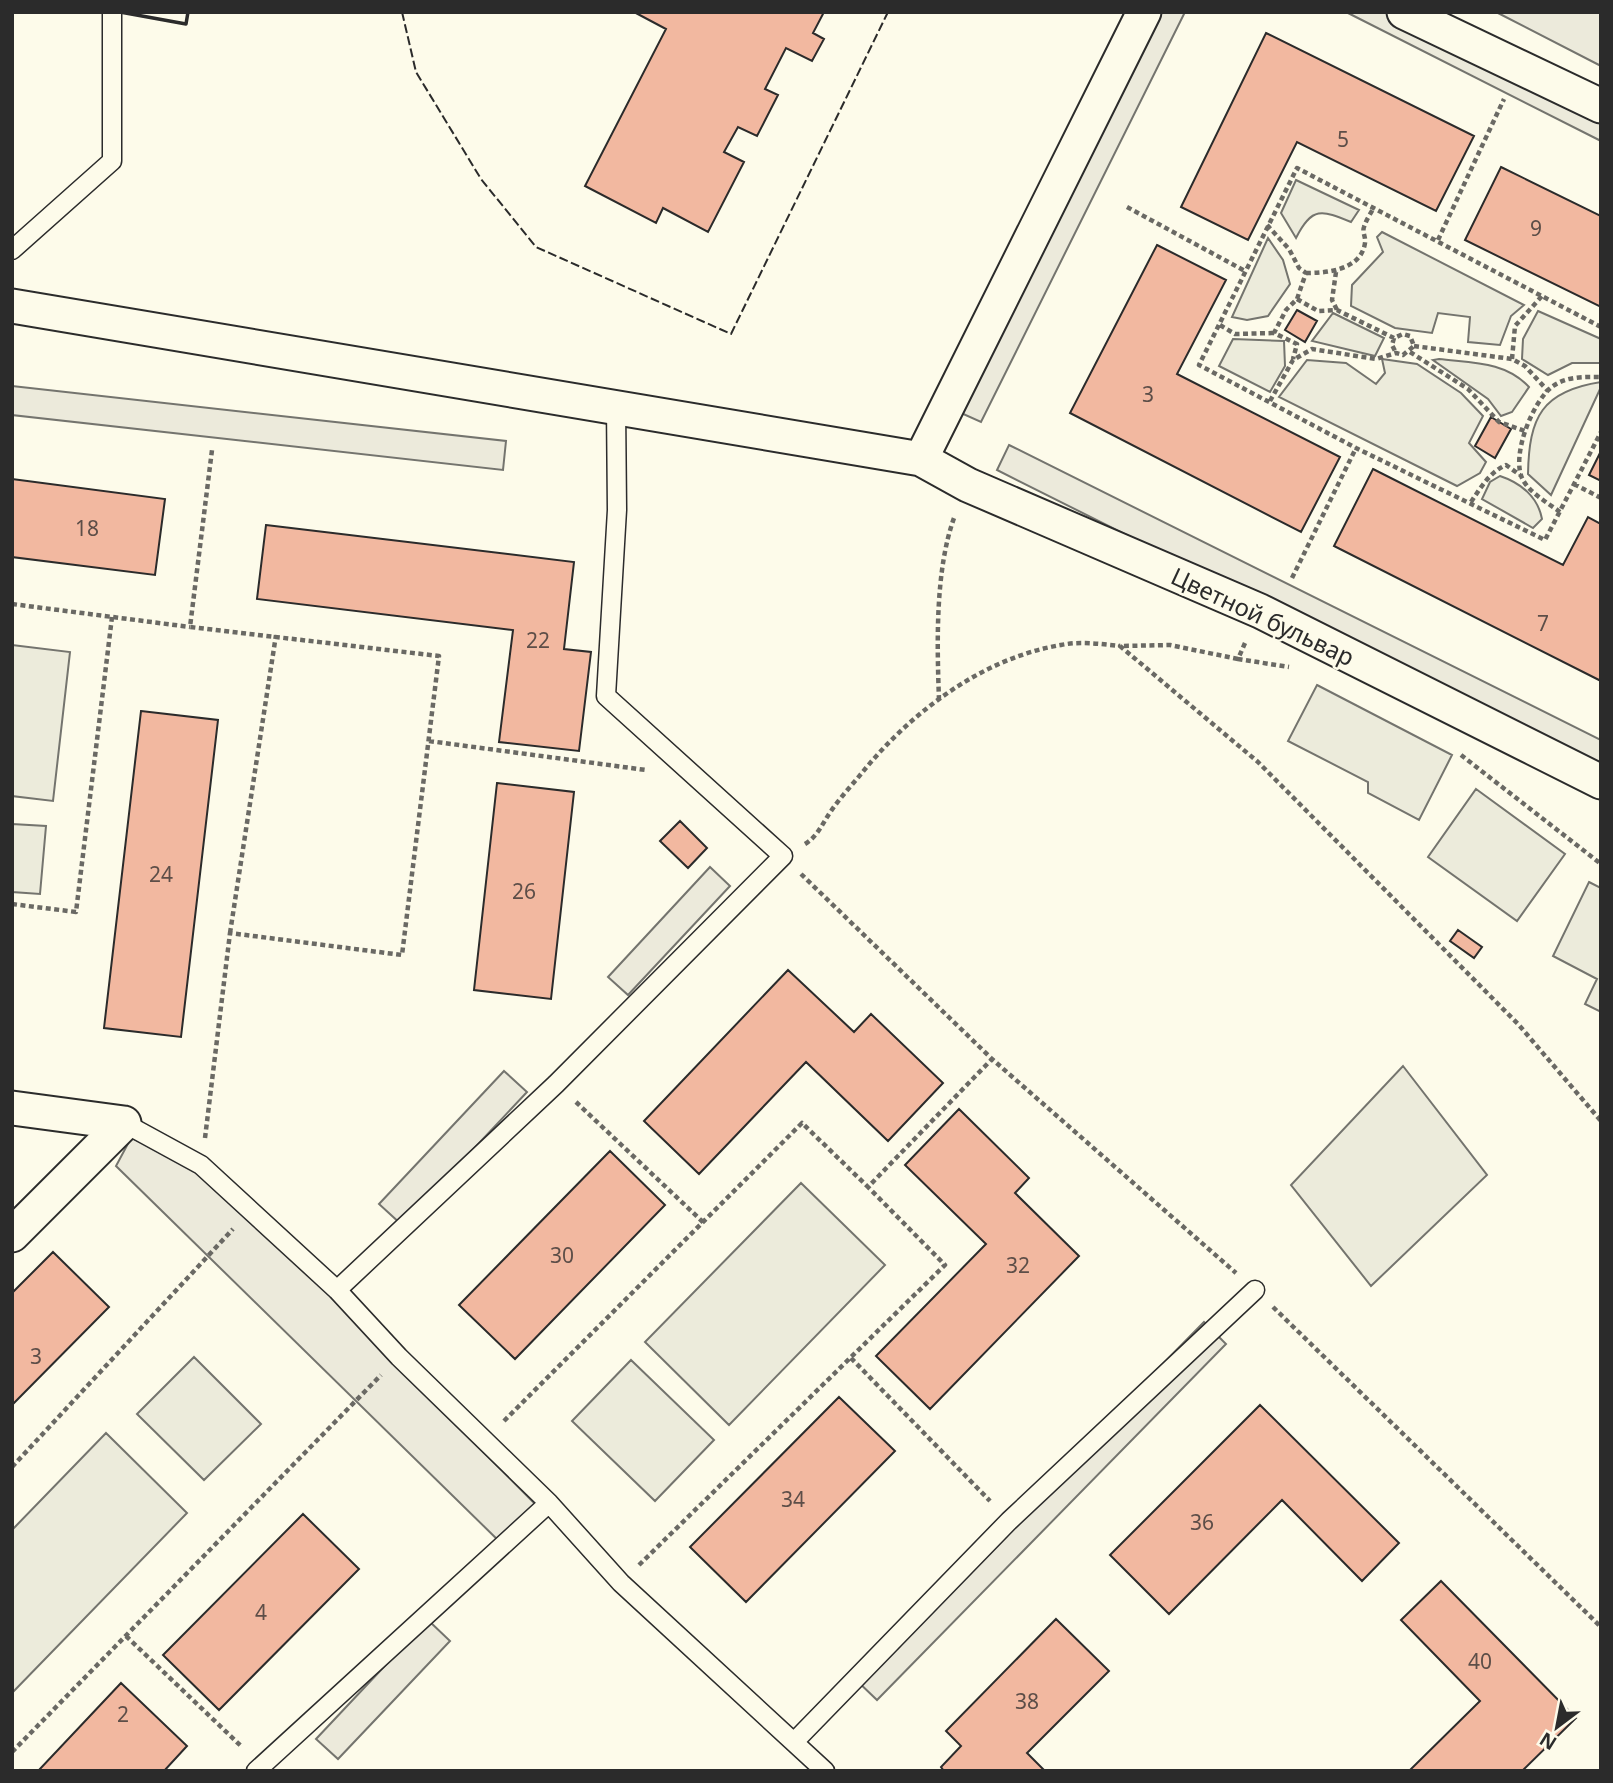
<svg xmlns="http://www.w3.org/2000/svg" width="1613" height="1783" viewBox="0 0 1613 1783" font-family="'Noto Sans',sans-serif">
<style>
.green{fill:#ecebdb;stroke:#74746e;stroke-width:2}
.parking{fill:#eceadb;stroke:#74746e;stroke-width:2}
.building{fill:#f2b8a0;stroke:#2b2b2b;stroke-width:2}
.lines{fill:none;stroke-linecap:round;stroke-linejoin:round}
.lane-casing{stroke:#2b2b2b;stroke-width:21}
.street-casing{stroke:#2b2b2b;stroke-width:37}
.path{stroke:#6a6964;stroke-width:4.5;stroke-dasharray:5 3.5;stroke-linecap:butt}
.lane{stroke:#fdfbea;stroke-width:18}
.street{stroke:#fdfbea;stroke-width:33}
.fence{stroke:#2b2b2b;stroke-width:2;stroke-dasharray:9 3.5;stroke-linecap:butt}
.wall{stroke:#2b2b2b;stroke-width:3.5}
.labels{text-anchor:middle;dominant-baseline:central;stroke-width:5;stroke-linejoin:round;paint-order:stroke}
.number-label{font-size:21px;fill:#5d4e48}
.street-label{font-size:24px;fill:#2b2b2b;stroke:#fdfbea}
</style>
<rect width="100%" height="100%" fill="#fdfbea"/>
<path class="green" d="M1296 180 1359 210 1351 222C1322 210 1312 206 1296 238L1281 213Z
M1382 232 1524 305 1511 316 1500 345 1468 342 1470 317 1438 313 1432 333 1395 328 1351 306 1352 285 1383 252 1377 237Z
M1268 238 1283 260 1290 284 1268 316 1247 320 1232 317Z
M1538 311 1601 339V363H1572L1548 375 1522 359 1523 339Z
M1333 313 1384 338 1375 356 1312 341Z
M1233 339 1284 341 1285 366 1270 392 1219 366Z
M1382 359 1417 364 1461 393 1483 416 1469 443 1486 462 1480 473 1457 486 1279 397 1307 360 1346 363 1376 384 1385 373Z
M1439 359C1471 363 1505 361 1529 387L1512 412 1501 416 1488 399 1433 360Z
M1601 382V387L1551 495 1528 474C1529 417 1542 391 1601 382Z
M1500 476C1521 483 1538 497 1542 519L1533 528 1482 499 1490 482Z
M12 645 70 652 53 801 12 796Z
M1317 685 1452 755 1419 820 1368 793V782L1288 741Z
M1476 789 1565 854 1517 921 1428 857Z
M12 824 46 826 40 894 12 892Z
M1589 882 1601 888V1012L1585 1004 1597 979 1553 956Z
M1403 1066 1487 1175 1371 1286 1291 1185Z
M801 1183 885 1265 729 1425 645 1342Z
M194 1357 261 1424 204 1480 137 1414Z
M631 1360 714 1440 655 1501 572 1421Z
M106 1433 187 1513 12 1693V1530Z"/>
<path class="parking" d="M1160 12H1185L981 422 961 413Z
M1346 12H1402L1601 112V141Z
M1496 12H1601V66Z
M12 386 506 441 503 470 12 415Z
M1009 445 1601 740V773L997 470Z
M710 867 730 886 628 995 608 977Z
M504 1071 527 1092 402 1225 379 1204Z
M131 1138 201 1165 541 1510 503 1545 116 1166Z
M1204 1322 1226 1344 877 1700 854 1678Z
M428 1620 450 1641 338 1759 316 1739Z"/>
<path class="building" d="M634 12H824L813 33 824 39 812 61 786 48 765 89 778 95 757 136 738 127 724 152 744 162 708 232 663 208 656 223 585 186 666 29Z
M1266 33 1474 136 1436 211 1297 142 1248 240 1181 207Z
M1501 167 1601 216V307L1465 240Z
M1157 245 1226 280 1177 374 1340 457 1301 532 1070 413Z
M1297 310 1317 321 1305 342 1285 330Z
M1491 417 1511 429 1495 458 1475 446Z
M1601 451V481L1589 475Z
M1373 469 1563 565 1588 517 1601 524V681L1334 546Z
M12 479 165 499 155 575 12 557Z
M266 525 574 562 564 649 591 652 579 751 499 742 513 630 257 599Z
M141 711 218 720 181 1037 104 1028Z
M497 783 574 792 551 999 474 990Z
M680 821 707 848 688 868 660 841Z
M1458 930 1482 947 1474 958 1450 941Z
M788 970 854 1032 871 1014 943 1083 888 1141 806 1062 699 1174 644 1121Z
M959 1109 1029 1178 1015 1193 1079 1256 930 1409 876 1356 986 1244 905 1165Z
M610 1151 665 1205 515 1359 459 1305Z
M53 1252 109 1307 12 1405V1293Z
M839 1397 895 1451 746 1602 690 1547Z
M1260 1405 1399 1543 1362 1581 1282 1500 1169 1614 1110 1555Z
M303 1514 359 1569 219 1710 163 1655Z
M1441 1581 1576 1718 1522 1771H1409L1480 1701 1401 1620Z
M1056 1619 1109 1671 1027 1753 1045 1771H944L941 1767 961 1746 946 1731Z
M121 1683 187 1746 164 1771H38Z"/>
<g class="lines">
<defs>
<path id="lane" d="M12 250 112 161V12
M124 1123 201 1165 337 1290 399 1357 549 1503 621 1583 825 1771
M337 1290 556 1084 783 856 606 696 617 510 616 406
M795 1741 1009 1521 1255 1290
M256 1771 549 1503"/>
<path id="street" d="M1404 12 1601 106
M12 306 921 459 968 485 1260 611 1601 782
M921 459 1144 12
M12 1108 124 1123
M12 1235 124 1123"/>
</defs>
<use href="#lane" class="lane-casing"/>
<use href="#street" class="street-casing"/>
<path class="path" d="M1127 207 1245 271
M1267 225 1289 249 1299 268 1306 273 1297 299 1286 310 1274 333 1297 344 1293 359
M1438 240 1504 99
M1336 272 1332 300 1337 310
M1306 273C1327 273 1361 270 1365 243 1366 237 1362 232 1364 227 1366 220 1371 213 1374 207
M1297 299 1318 311 1337 310 1394 338
M1220 325 1235 334 1274 333
M1601 327 1297 168 1199 365 1356 448 1545 540 1601 432
M1414 346 1512 359 1525 366 1548 391
M1410 352 1468 389 1499 422 1525 431
M1512 359 1515 326 1542 296
M1270 401 1293 360 1312 349 1376 359 1396 353 1403 355 1414 346 1410 336 1403 334 1394 338 1392 345 1396 353
M1574 484 1601 498
M1471 502C1481 487 1490 472 1506 465L1520 475
M1560 512C1548 503 1530 493 1523 480 1510 457 1533 400 1553 386 1567 376 1585 377 1601 377
M1292 578 1356 448
M12 604 190 627
M1245 643 1238 659 1289 667
M1238 659 1170 645 1120 646 1258 762 1518 1024 1601 1121
M939 700C937 644 935 571 954 518
M429 741 646 770
M1461 755 1601 864
M805 844C818 836 822 824 831 811 840 798 851 786 861 774 910 713 982 658 1061 645 1080 641 1100 644 1120 646
M801 874 992 1059 1236 1273
M12 904 76 912 112 617
M230 933 276 635
M576 1102 705 1224
M205 1138 230 933 402 955 439 656 190 627 212 450
M1273 1307 1601 1627
M851 1358 990 1501
M504 1421 802 1123 868 1187 992 1059
M12 1467 233 1229
M639 1565 945 1265 868 1187
M126 1636 242 1747
M12 1752 381 1375"/>
<use href="#lane" class="lane"/>
<use href="#street" class="street"/>
<path class="fence" d="M402 12 416 72 481 179 536 247 731 334 888 12"/>
<path class="wall" d="M120 12 186 24 188 12"/>
</g>
<g class="labels">
<g class="number-label">
<text x="1343" y="139">5</text>
<text x="1536" y="228">9</text>
<text x="1148" y="394">3</text>
<text x="87" y="528">18</text>
<text x="1543" y="623">7</text>
<text x="538" y="640">22</text>
<text x="161" y="874">24</text>
<text x="524" y="891">26</text>
<text x="562" y="1255">30</text>
<text x="1018" y="1265">32</text>
<text x="36" y="1356">3</text>
<text x="793" y="1499">34</text>
<text x="1202" y="1522">36</text>
<text x="261" y="1612">4</text>
<text x="1480" y="1661">40</text>
<text x="1027" y="1701">38</text>
<text x="123" y="1714">2</text>
</g>
<g class="street-label">
<text transform="translate(1263 616) rotate(25)">Цветной бульвар</text>
</g>
</g>
<rect width="1613" height="1783" fill="none" stroke="#2b2b2b" stroke-width="28"/>
<g transform="translate(1557 1727) rotate(212)" stroke="#fdfbea" stroke-width="5" paint-order="stroke">
<path d="M0-5L12 26L0 18L-12 26Z" fill="#2b2b2b"/>
<text y="-10" font-size="19" font-weight="bold" text-anchor="middle" fill="#2b2b2b">N</text>
</g>
</svg>
